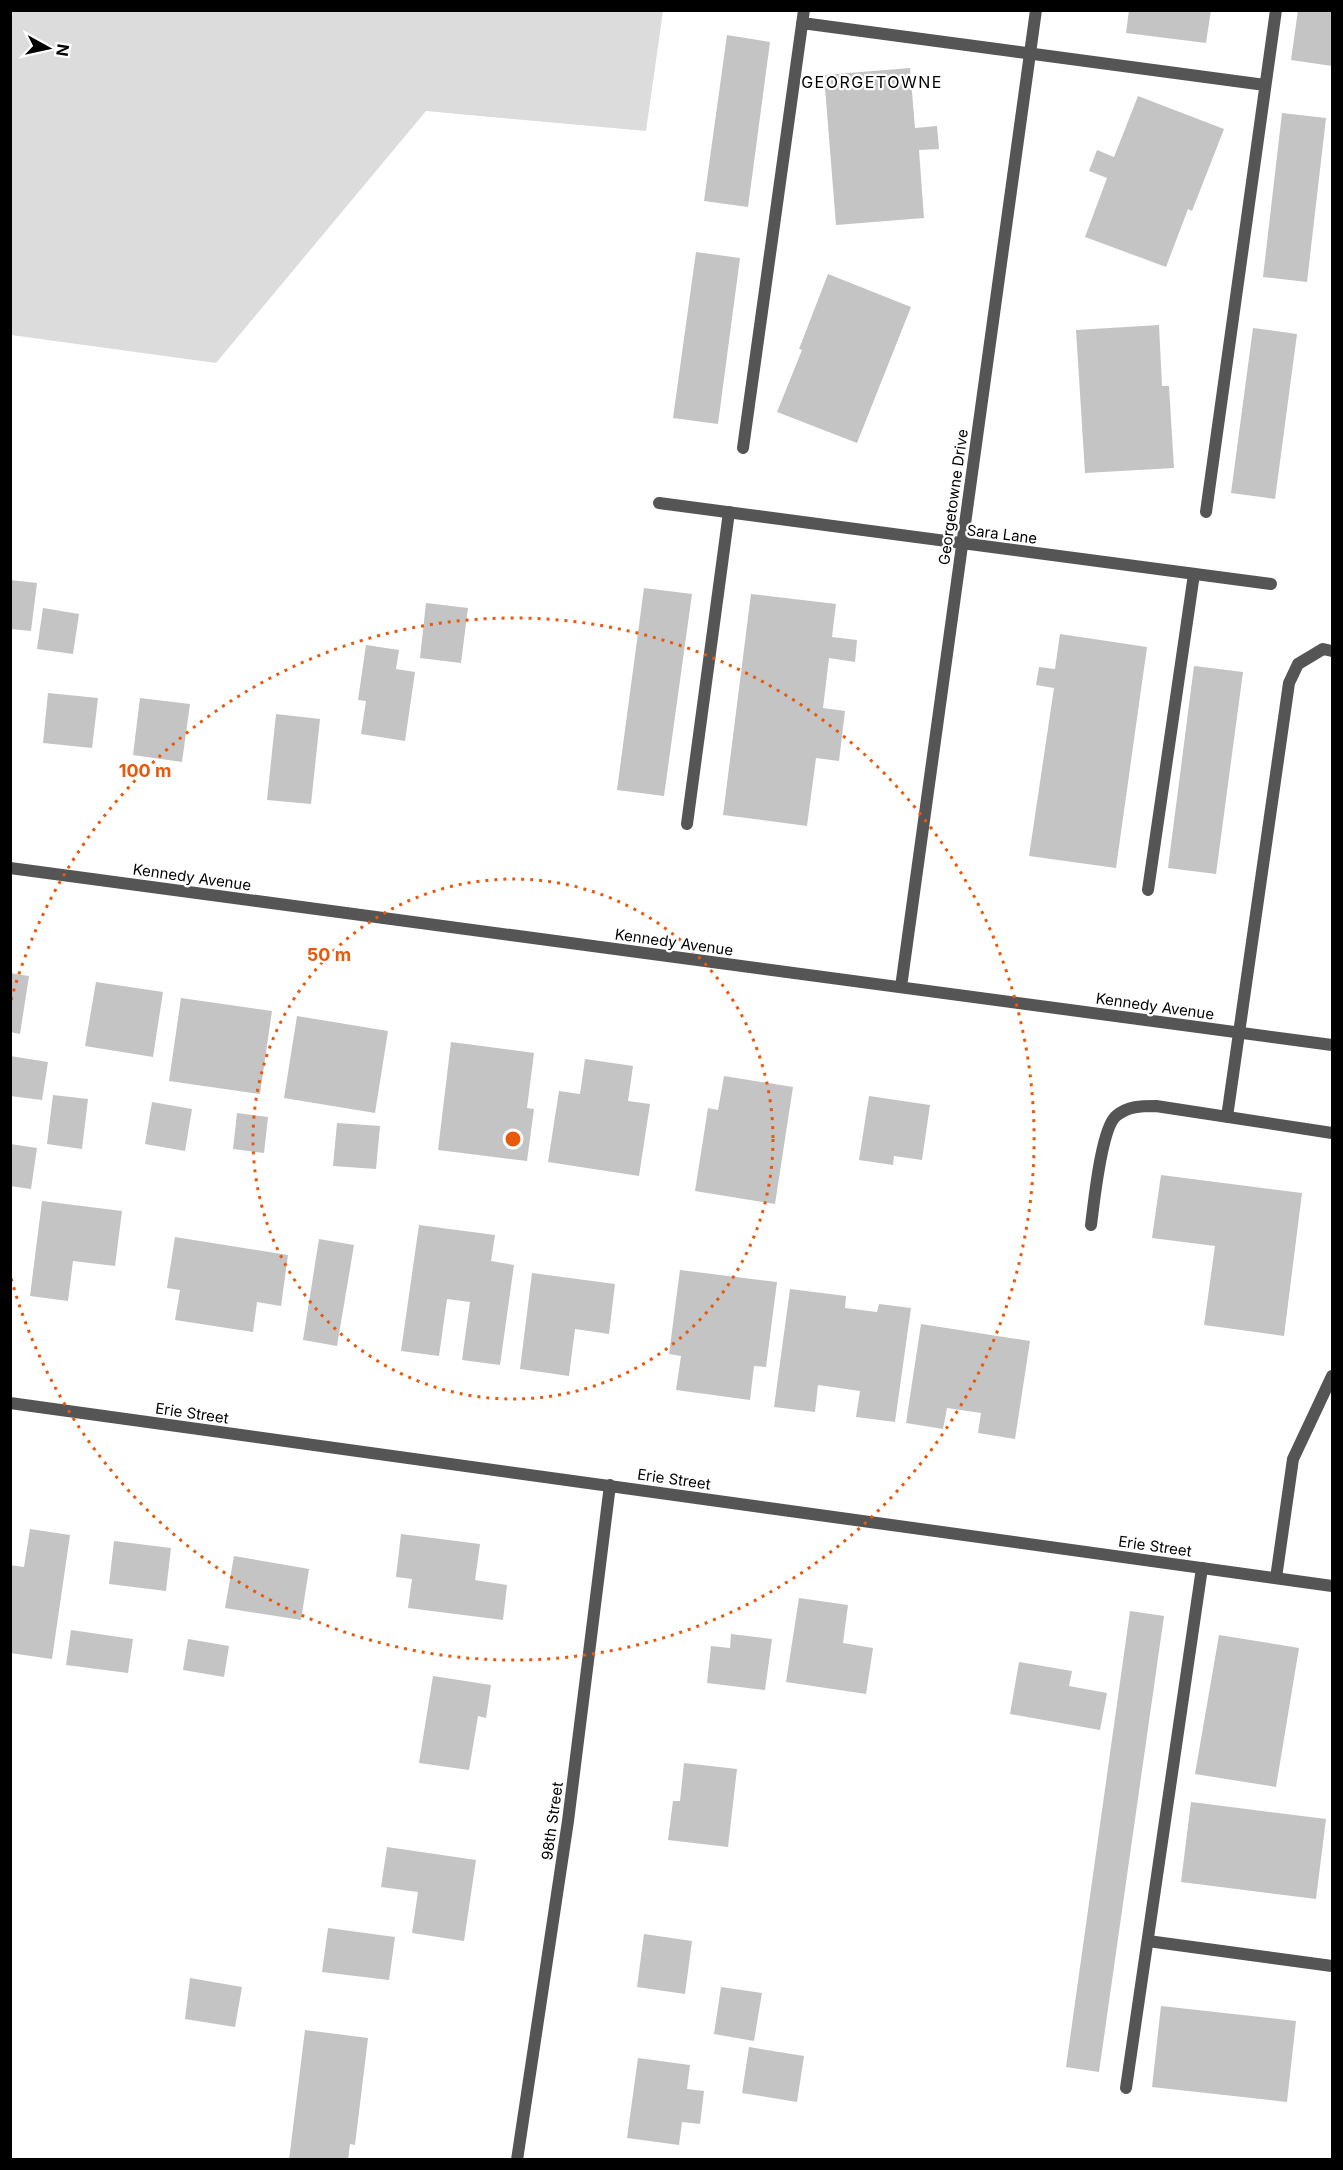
<svg xmlns="http://www.w3.org/2000/svg" width="1343" height="2170" viewBox="0 0 1343 2170" font-family="Inter,sans-serif">
<style>
.green{fill:#dcdcdc}
.building{fill:#c4c4c4}
.lines{fill:none;stroke-linecap:round;stroke-linejoin:round}
.service{stroke:#555;stroke-width:12}
.minor{stroke:#555;stroke-width:12}
.tertiary{stroke:#555;stroke-width:12}
.ring{fill:none;stroke:#e8590c;stroke-width:3;stroke-dasharray:3 6}
.labels{text-anchor:middle;dominant-baseline:central;stroke-width:4.5;stroke-linejoin:round;paint-order:stroke}
.street-label{font-size:15px;fill:#000;stroke:#fff}
.neighbourhood-label{font-size:16px;letter-spacing:1.5px;fill:#000;stroke:#fff}
.centre{fill:#e8590c;stroke:#fff;stroke-width:3}
.ring-label{font-size:18px;text-anchor:middle;font-weight:bold;fill:#e8590c;stroke:#fff;stroke-width:4.5;stroke-linejoin:round;paint-order:stroke}
</style>
<rect width="100%" height="100%" fill="#fff"/>
<path class="green" d="M11 10H663V11L646 131 426 111 216 363 11 335Z"/>
<path class="building" d="M1129 10H1211L1206 43 1126 33Z
M1298 10H1332V66L1291 60Z
M727 35 770 42 748 207 704 201Z
M910 68 915 128 937 126 939 149 919 150 924 218 836 225 824 75Z
M1138 96 1224 129 1192 211 1188 209 1166 267 1085 237 1107 178 1089 171 1097 150 1114 157Z
M1282 113 1326 118 1307 282 1263 277Z
M696 252 740 258 718 424 673 418Z
M828 274 911 307 857 443 777 412 802 350 799 349Z
M1159 325 1162 386H1169L1174 468 1085 473 1076 330Z
M1253 328 1297 334 1275 499 1231 493Z
M10 580 37 583 31 631 10 629Z
M644 588 692 594 664 796 617 790Z
M751 594 836 604 832 637 857 640 855 662 829 658 823 708 845 711 839 761 816 758 807 826 723 815Z
M426 603 468 608 461 663 420 658Z
M43 608 79 614 73 654 37 649Z
M1060 634 1147 647 1116 868 1029 856 1054 688 1036 685 1039 667 1055 669Z
M366 645 399 650 396 669 415 672 405 741 361 734 366 701 358 700Z
M1194 666 1243 672 1216 874 1168 868Z
M48 693 98 698 92 748 43 743Z
M140 698 190 704 182 762 133 755Z
M276 714 320 719 311 804 267 800Z
M10 973 29 976 20 1034 10 1032Z
M96 982 163 992 153 1057 85 1046Z
M181 998 272 1011 260 1094 169 1081Z
M297 1016 388 1031 375 1113 284 1098Z
M451 1042 534 1053 527 1108 534 1109 527 1161 438 1150Z
M10 1056 48 1062 42 1100 10 1096Z
M585 1059 633 1066 628 1101 650 1104 639 1176 548 1162 559 1091 580 1094Z
M724 1076 793 1087 775 1204 695 1191 708 1108 718 1110Z
M53 1095 88 1099 82 1149 47 1144Z
M869 1096 930 1105 922 1160 894 1156 893 1165 859 1160Z
M152 1102 192 1109 185 1151 145 1144Z
M237 1113 268 1117 264 1153 233 1149Z
M337 1123 380 1126 376 1169 333 1166Z
M10 1144 37 1148 31 1189 10 1186Z
M1161 1175 1302 1193 1284 1336 1204 1325 1215 1246 1152 1238Z
M42 1201 122 1211 115 1266 73 1261 68 1301 30 1296Z
M419 1225 495 1235 491 1261 514 1265 500 1365 462 1360 470 1302 447 1299 439 1356 401 1351Z
M175 1237 288 1255 281 1306 257 1302 253 1332 175 1320 180 1290 167 1288Z
M319 1239 354 1245 337 1346 303 1340Z
M680 1270 777 1282 766 1367 754 1366 750 1400 676 1390 681 1356 669 1354Z
M532 1273 615 1284 609 1334 575 1329 569 1376 520 1369Z
M790 1289 846 1296 845 1308 877 1312 879 1304 911 1308 895 1422 856 1417 860 1391 818 1385 815 1412 774 1407Z
M921 1324 1030 1341 1015 1439 978 1433 981 1413 947 1408 943 1429 906 1423Z
M30 1529 70 1535 52 1659 10 1653V1565L24 1567Z
M401 1534 480 1544 475 1580 507 1585 503 1620 408 1608 412 1579 396 1577Z
M114 1541 171 1548 166 1591 109 1584Z
M234 1556 309 1569 301 1620 225 1608Z
M799 1598 848 1605 843 1643 873 1648 866 1694 786 1682Z
M1130 1611 1164 1616 1099 2072 1066 2067Z
M71 1630 133 1639 128 1673 66 1665Z
M731 1634 772 1639 765 1690 707 1683 711 1646 730 1648Z
M1219 1635 1299 1648 1276 1787 1195 1774Z
M188 1639 229 1646 224 1677 183 1670Z
M1019 1662 1072 1671 1069 1686 1107 1693 1100 1730 1010 1714Z
M433 1676 491 1685 486 1718 478 1716 469 1770 419 1763Z
M684 1763 737 1769 728 1847 668 1840 673 1801H680Z
M1191 1802 1326 1819 1316 1899 1181 1882Z
M387 1847 476 1860 464 1941 412 1933 418 1892 381 1887Z
M328 1928 395 1937 389 1980 322 1972Z
M644 1934 692 1941 685 1994 637 1987Z
M190 1978 242 1987 235 2027 185 2019Z
M721 1987 762 1993 754 2041 714 2034Z
M1161 2006 1296 2021 1287 2102 1152 2087Z
M305 2030 368 2038 355 2145 350 2144 348 2160H289Z
M749 2047 804 2056 797 2102 742 2093Z
M638 2058 690 2065 687 2089 704 2091 700 2124 682 2122 679 2145 627 2138Z"/>
<g class="lines">
<path class="service" d="M802 23 1265 85
M743 448 804 10
M1206 512 1276 10
M687 824 729 512
M1148 890 1194 574
M1227 1117 1289 683 1298 664 1323 649 1332 651
M1091 1225C1094 1203 1101 1129 1116 1116 1128 1106 1141 1106 1156 1106L1332 1133
M1276 1578 1293 1459 1332 1376
M1148 1941 1332 1966
M1126 2088 1202 1568"/>
<path class="minor" d="M659 503 1271 584
M901 987 1036 10
M10 1403 1332 1586
M517 2160 568 1821 610 1485"/>
<path class="tertiary" d="M10 868 1332 1045"/>
</g>
<g class="ring">
<circle cx="513" cy="1139" r="260"/>
<path d="M11 1000A521 521 0 1 1 11 1278"/>
</g>
<g class="labels">
<g class="street-label">
<text transform="translate(953 497) rotate(-82)">Georgetowne Drive</text>
<text transform="translate(1002 534) rotate(7)">Sara Lane</text>
<text transform="translate(192 877) rotate(8)">Kennedy Avenue</text>
<text transform="translate(674 942) rotate(8)">Kennedy Avenue</text>
<text transform="translate(1155 1006) rotate(8)">Kennedy Avenue</text>
<text transform="translate(192 1413) rotate(8)">Erie Street</text>
<text transform="translate(674 1479) rotate(8)">Erie Street</text>
<text transform="translate(1155 1546) rotate(8)">Erie Street</text>
<text transform="translate(552 1821) rotate(-82)">98th Street</text>
</g>
<g class="neighbourhood-label">
<text x="872" y="82">GEORGETOWNE</text>
</g>
</g>
<circle cx="513" cy="1139" r="9" class="centre"/>
<g class="ring-label">
<text x="145" y="777">100 m</text>
<text x="329" y="961">50 m</text>
</g>
<rect width="1343" height="2170" fill="none" stroke="#000000" stroke-width="24"/>
<g transform="translate(48 48) rotate(98)" stroke="#ffffff" stroke-width="4.5" paint-order="stroke">
<path d="M0-4.5L10 22L0 15L-10 22Z" fill="#000000"/>
<text y="-9" font-size="16" font-weight="bold" text-anchor="middle" fill="#000000">N</text>
</g>
</svg>
